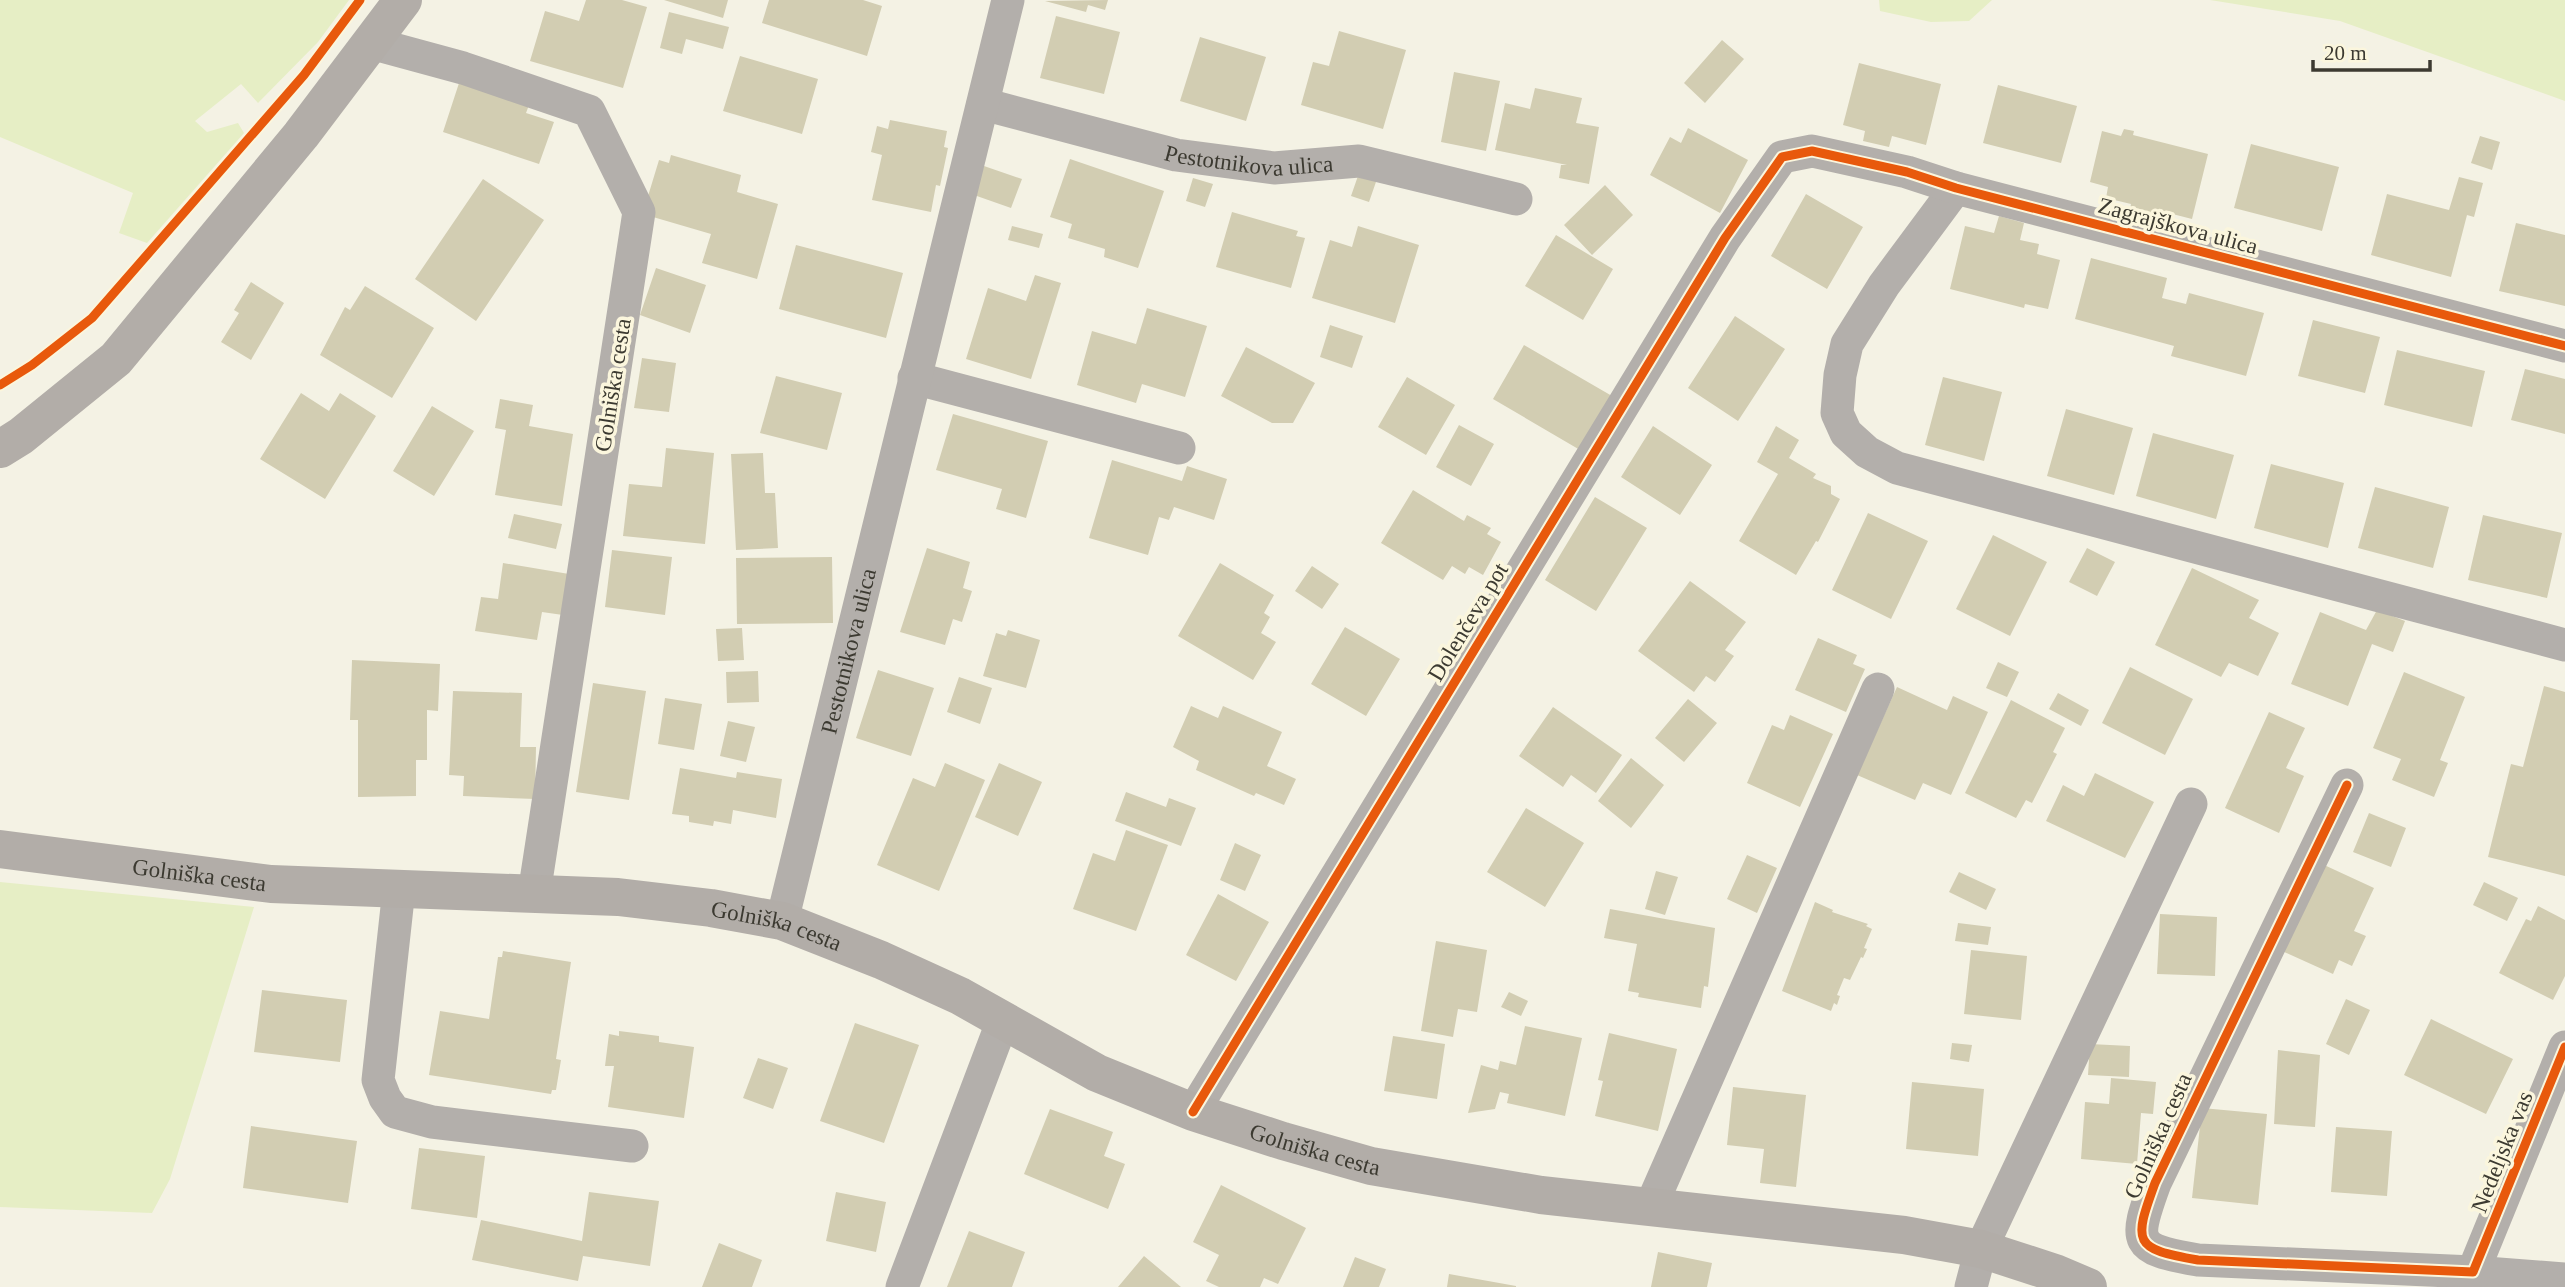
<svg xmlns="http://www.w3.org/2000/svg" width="2565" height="1287" viewBox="0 0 2565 1287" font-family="'Times New Roman',serif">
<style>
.green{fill:#e6eec5}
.building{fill:#d2cdb2}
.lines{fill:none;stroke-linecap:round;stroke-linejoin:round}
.street{stroke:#b3afab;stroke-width:33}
.secondary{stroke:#b2ada8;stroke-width:38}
.cycleway-casing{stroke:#fbf6dd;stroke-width:13}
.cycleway{stroke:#e8590c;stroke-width:9}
.labels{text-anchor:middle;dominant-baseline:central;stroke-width:7;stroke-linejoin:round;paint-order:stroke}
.street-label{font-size:23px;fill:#3c3a31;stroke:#fbf6dd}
</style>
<rect width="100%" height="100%" fill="#f4f2e4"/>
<path class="green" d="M0 0H349L318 42 258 103 241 84 195 121 207 132 238 123 244 133 147 243 119 233 133 193 0 137Z
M1879 0H1992L1969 21 1931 22 1880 11Z
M2210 0H2565V101L2340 21Z
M0 882 254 907 170 1179 152 1213 0 1207Z"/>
<path class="building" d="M586 0H622L647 7 623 88 530 61 545 11 579 21Z
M664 0H728L723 18Z
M769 0H863L882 6 867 56 762 23Z
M1108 0 1105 10 1088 5 1086 12 1045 1Z
M669 12 729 27 723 49 686 39 682 54 660 48Z
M1056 16 1120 32 1104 94 1040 78Z
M1339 31 1406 50 1383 129 1301 105 1313 62 1329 66Z
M1200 37 1266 57 1246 121 1180 101Z
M1722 40 1744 59 1705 103 1684 83Z
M740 56 818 79 802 134 723 111Z
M1859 63 1941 84 1926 145 1892 136 1889 147 1863 141 1865 131 1843 125Z
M1454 72 1500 81 1486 151 1441 142Z
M460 80 529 105 526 113 554 122 539 164 443 132Z
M1998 85 2077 106 2061 163 1983 143Z
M1535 88 1582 98 1576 123 1599 127 1589 184 1559 178 1561 165H1567L1495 150 1505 103 1530 109Z
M890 120 947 131 944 147 948 148 940 186 936 185 931 212 872 200 882 155 871 152 877 126 888 129Z
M1688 128 1748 160 1720 213 1650 175 1670 137 1681 143Z
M2124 129 2134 131 2133 135 2208 154 2192 219 2157 210 2156 217 2130 210 2131 204 2106 198 2108 187 2090 182 2102 131 2121 136Z
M2480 136 2500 142 2492 170 2471 163Z
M2251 144 2339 167 2322 231 2234 208Z
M671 155 741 175 737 192 778 204 757 279 702 263 711 234 653 217 655 208 645 206 659 160 669 163Z
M1070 159 1164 191 1138 268 1104 257 1105 249 1068 238 1072 224 1050 217Z
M984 166 1022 179 1011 208 974 195Z
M1359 173 1377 179 1369 202 1351 196Z
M2459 177 2483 183 2474 217 2467 215 2451 277 2371 255 2387 194 2449 210Z
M1193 178 1213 184 1205 207 1186 201Z
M483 179 544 220 476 321 415 279Z
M1605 185 1633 215 1592 255 1564 225Z
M1806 194 1863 227 1827 289 1771 256Z
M1232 212 1298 231 1296 236 1305 238 1291 288 1216 267Z
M1999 216 2024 223 2020 240 2039 244 2037 254 2060 260 2048 309 2025 304 2024 308 1950 289 1965 226 1994 233Z
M2516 223 2565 235V306L2499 291Z
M1012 226 1043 234 1039 248 1008 240Z
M1358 226 1419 245 1395 323 1312 298 1330 240 1352 247Z
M1556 235 1613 269 1583 320 1525 286Z
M796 245 903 273 886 338 779 309Z
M2091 258 2167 278 2162 298 2186 304 2189 293 2264 313 2246 376 2171 356 2174 346 2075 319Z
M656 268 706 285 690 333 640 315Z
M1035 275 1061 283 1031 379 966 359 988 288 1026 301Z
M251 282 284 303 251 360 221 342 239 313 234 310Z
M365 286 434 328 392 398 320 355 345 307 350 310Z
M1147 308 1207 326 1185 397 1142 384 1136 403 1077 385 1092 331 1136 344Z
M1735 316 1785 349 1738 421 1688 388Z
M2313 320 2380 337 2365 393 2298 376Z
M1330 325 1363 336 1352 368 1320 357Z
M1524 345 1612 396 1580 450 1493 399Z
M1246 347 1315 383 1293 423H1272L1221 396Z
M2397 350 2485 371 2472 427 2384 405Z
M642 358 676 363 669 412 634 408Z
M2525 369 2565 379V434L2511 420Z
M776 376 842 393 827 450 760 433Z
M1407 377 1455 405 1426 455 1378 427Z
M1943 377 2002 392 1984 461 1925 445Z
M301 393 329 411 340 393 376 416 325 499 260 459Z
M500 399 533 405 529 426 573 434 562 506 495 495 506 430 495 428Z
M432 406 474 431 434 496 393 471Z
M2066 409 2133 428 2114 495 2047 476Z
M953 414 1048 441 1026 518 996 509 1002 489 936 470Z
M1459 425 1494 444 1471 486 1436 467Z
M1653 426 1712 465 1680 515 1621 477Z
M1776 426 1799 440 1789 458 1816 474 1813 478 1831 486V494L1840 499 1818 542 1816 541 1796 575 1739 541 1778 474 1757 462Z
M2153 433 2234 455 2216 519 2136 496Z
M666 448 714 453 705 544 623 536 629 484 662 487Z
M763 453 765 493H775L778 548 736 550 731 454Z
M1112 460 1182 481 1187 466 1227 479 1214 520 1174 507 1169 520 1159 517 1148 555 1089 538Z
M2271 464 2344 483 2328 548 2254 528Z
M2375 487 2449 507 2433 568 2358 548Z
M1413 490 1464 521 1467 515 1491 528 1487 534 1501 542 1483 575 1469 567 1465 574 1452 566 1443 580 1381 543Z
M1595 497 1647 528 1596 611 1545 580Z
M1868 513 1928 541 1891 619 1832 590Z
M514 514 562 524 556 549 508 538Z
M2483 515 2562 533 2547 598 2468 580Z
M1993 535 2047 562 2010 636 1956 609Z
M927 548 970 562 963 588 972 591 962 622 953 619 945 645 900 632Z
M2087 548 2115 562 2097 596 2069 582Z
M612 550 672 557 665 615 605 607Z
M832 557 833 623 737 624 736 558Z
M503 563 569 574 563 615 542 612 537 640 475 631 481 597 498 599Z
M1220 563 1274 595 1264 613 1270 617 1261 633 1276 642 1253 680 1178 636Z
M1312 566 1339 584 1322 609 1295 591Z
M2192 568 2259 600 2249 618 2279 633 2258 676 2229 663 2221 677 2155 645Z
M1690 581 1746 622 1725 650 1734 656 1715 682 1706 676 1694 692 1638 651Z
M2377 610 2405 621 2393 652 2372 644 2348 706 2291 684 2320 612 2366 630Z
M1345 627 1400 659 1366 716 1311 684Z
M742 628 744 660 718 661 716 629Z
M1008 630 1040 640 1026 688 983 676 996 633 1006 636Z
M1818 638 1857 655 1853 664 1865 669 1846 712 1795 690Z
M352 660 440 664 438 711 427 710V760H416V796L358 797V720H350Z
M1998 662 2019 672 2007 697 1986 688Z
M2130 667 2193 699 2165 755 2102 723Z
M878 670 934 688 911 756 856 738Z
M758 671 759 702 727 703 726 672Z
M2404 672 2465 697 2440 760 2448 763 2434 797 2392 780 2401 759 2373 748Z
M959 677 992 688 980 724 947 712Z
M593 683 646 691 629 800 576 792Z
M2544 686 2565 692V876L2488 857 2511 764 2523 767Z
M1897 687 1947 710 1953 696 1988 712 1951 795 1923 783 1915 800 1857 775Z
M453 691 522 693 520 747H536L535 799 463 796 464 776 449 775Z
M2058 693 2089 710 2081 726 2049 709Z
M665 698 702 704 694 750 658 744Z
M1688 699 1717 723 1684 762 1655 738Z
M2011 700 2065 728 2053 752 2057 754 2032 803 2026 800 2016 818 1965 793Z
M1191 706 1218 718 1223 706 1282 732 1267 766 1296 779 1284 805 1256 793 1254 796 1196 770 1199 761 1173 747Z
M1553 707 1622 755 1596 793 1571 775 1563 787 1519 756Z
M2269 712 2305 728 2286 768 2304 776 2279 833 2225 808Z
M1790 715 1833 734 1800 807 1747 783 1772 725 1784 730Z
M728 721 755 727 746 762 720 756Z
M1631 758 1664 785 1631 828 1598 801Z
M945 763 985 780 939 891 877 865 913 778 935 787Z
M999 763 1042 782 1018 836 975 817Z
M680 768 736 778 737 772 782 779 776 818 733 810 731 824 714 821 713 826 689 822V816L672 814Z
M2095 773 2154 802 2125 858 2046 821 2063 785 2084 796Z
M1126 792 1166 807 1169 798 1196 808 1181 846 1115 821Z
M1526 808 1584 843 1545 907 1487 872Z
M2369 813 2406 828 2391 867 2353 852Z
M1126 830 1168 845 1136 931 1073 909 1093 853 1115 861Z
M1235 843 1261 855 1245 891 1220 880Z
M1747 855 1777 868 1757 913 1727 899Z
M2322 864 2374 888 2354 931 2366 936 2352 966 2339 960 2333 974 2282 951Z
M1656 871 1678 877 1665 915 1645 909Z
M1959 872 1996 889 1986 910 1949 892Z
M2484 882 2518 898 2507 921 2473 905Z
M1218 894 1269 922 1236 981 1186 955Z
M1815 902 1833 910 1832 912 1868 924 1866 926 1872 929 1864 948 1867 949 1863 958 1861 957 1850 980 1844 978 1837 995 1840 996 1837 1005 1834 1003 1831 1011 1782 991Z
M2538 906 2565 920V976L2553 1000 2499 973 2526 919 2531 921Z
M1610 909 1715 928 1708 987 1704 986 1701 1008 1638 997 1639 993 1628 991 1637 944 1604 938Z
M2160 914 2217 917 2215 976 2157 974Z
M1958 923 1991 927 1988 945 1955 941Z
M1436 941 1487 950 1477 1012 1458 1009 1453 1037 1421 1031Z
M1971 950 2027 956 2021 1020 1964 1014Z
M503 951 571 962 556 1059 561 1060 556 1090H552L551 1094 429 1075 440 1011 489 1019 498 957H502Z
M262 990 347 1000 340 1062 254 1052Z
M1509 992 1528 1001 1521 1016 1501 1007Z
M2346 999 2370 1010 2349 1055 2326 1044Z
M2431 1019 2513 1059 2486 1114 2404 1075Z
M855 1023 919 1045 884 1143 820 1121Z
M1525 1026 1582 1038 1565 1116 1507 1103 1509 1094 1500 1092 1495 1109 1468 1113 1481 1065 1498 1070 1500 1061 1516 1065Z
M619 1031 659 1036V1042L694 1047 684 1118 608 1107 614 1066H605L609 1034 619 1036Z
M1609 1033 1677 1049 1658 1131 1595 1116 1603 1081 1598 1080Z
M1393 1036 1445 1044 1437 1099 1384 1091Z
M1952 1043 1972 1045 1969 1062 1950 1059Z
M2090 1044 2130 1046 2129 1077 2088 1075Z
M2278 1050 2320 1055 2315 1127 2274 1124Z
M758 1058 788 1068 773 1109 743 1098Z
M2111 1078 2156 1082 2153 1114 2141 1113 2137 1164 2081 1159 2085 1102 2109 1104Z
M1912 1082 1984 1089 1978 1156 1906 1149Z
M1733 1087 1806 1095 1796 1187 1760 1183 1764 1149 1727 1145Z
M2202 1108 2267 1114 2258 1205 2192 1198Z
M1050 1109 1113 1132 1104 1156 1125 1164 1108 1209 1024 1174Z
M251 1126 357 1141 348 1203 243 1188Z
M2336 1127 2392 1131 2387 1196 2331 1192Z
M419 1148 485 1156 477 1218 411 1209Z
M1221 1185 1306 1228 1278 1284 1264 1278 1260 1287H1219L1206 1281 1219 1255 1193 1242Z
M589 1192 659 1201 650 1266 583 1256 578 1281 472 1260 481 1220 582 1241Z
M836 1192 886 1202 876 1252 826 1241Z
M969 1231 1025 1252 1012 1287H947Z
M719 1243 762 1260 752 1287H702Z
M1658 1252 1712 1263 1707 1287H1651Z
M1144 1256 1181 1287H1118Z
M1355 1257 1386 1269 1379 1287H1343Z
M1449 1274 1516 1286V1287H1447Z"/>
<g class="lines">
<g class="street">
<path d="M371 43 463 68 589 111 639 212 534 894"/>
<path id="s1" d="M983 104 1176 155 1274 168 1359 161 1516 199"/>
<path d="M1956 188 1884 285 1847 344 1840 375 1837 413 1846 433 1867 452 1897 468 2565 645"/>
<path d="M914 378 1179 448"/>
<path d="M2347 785 2155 1183C2133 1243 2133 1249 2198 1260L2473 1272 2565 1047"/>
<path d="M399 889 378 1080 385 1098 395 1112 432 1122 632 1146"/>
<path id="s2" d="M782 921 1008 0"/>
<path d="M1193 1112 1725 238 1782 157 1812 151 1907 172 1956 188 2565 346"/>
<path d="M1651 1206 1878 689"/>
<path d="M902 1287 1003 1020"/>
<path d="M1971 1287 1981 1249 2191 804"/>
<path d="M2463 1287 2473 1272 2565 1279"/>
</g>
<g class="secondary">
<path d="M0 449 21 436 116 359 301 135 403 0"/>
<path id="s3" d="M0 849 271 884 618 897 711 908 782 921 881 960 960 996 1097 1073 1193 1112 1283 1141 1371 1166 1541 1195 1904 1235 1981 1249 2055 1273 2088 1287"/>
</g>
<defs>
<path id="cycleway" d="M0 385 32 365 92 318 304 75 360 0
M2347 785 2155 1183C2133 1243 2133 1249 2198 1260L2473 1272 2565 1047
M1193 1112 1725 238 1782 157 1812 151 1907 172 1956 188 2565 346"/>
</defs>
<use href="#cycleway" class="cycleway-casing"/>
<use href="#cycleway" class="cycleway"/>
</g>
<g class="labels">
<g class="street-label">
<text stroke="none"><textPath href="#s1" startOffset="273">Pestotnikova ulica</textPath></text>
<text transform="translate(2178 226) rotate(15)">Zagrajškova ulica</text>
<text transform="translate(613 385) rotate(-81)">Golniška cesta</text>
<text transform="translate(1468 622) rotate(-59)">Dolenčeva pot</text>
<text stroke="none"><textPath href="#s2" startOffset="278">Pestotnikova ulica</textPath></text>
<text stroke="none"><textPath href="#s3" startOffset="201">Golniška cesta</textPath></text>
<text stroke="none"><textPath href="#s3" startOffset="782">Golniška cesta</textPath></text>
<text transform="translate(2158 1136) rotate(-66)">Golniška cesta</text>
<text stroke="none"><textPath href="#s3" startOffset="1368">Golniška cesta</textPath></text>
<text transform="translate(2502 1152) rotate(-68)">Nedeljska vas</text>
</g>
</g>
<path d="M2313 60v10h117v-10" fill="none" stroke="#3c3a31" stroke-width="3.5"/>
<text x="2324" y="60" font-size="21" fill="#3c3a31" stroke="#fbf6dd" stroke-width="5" paint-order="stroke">20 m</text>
</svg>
